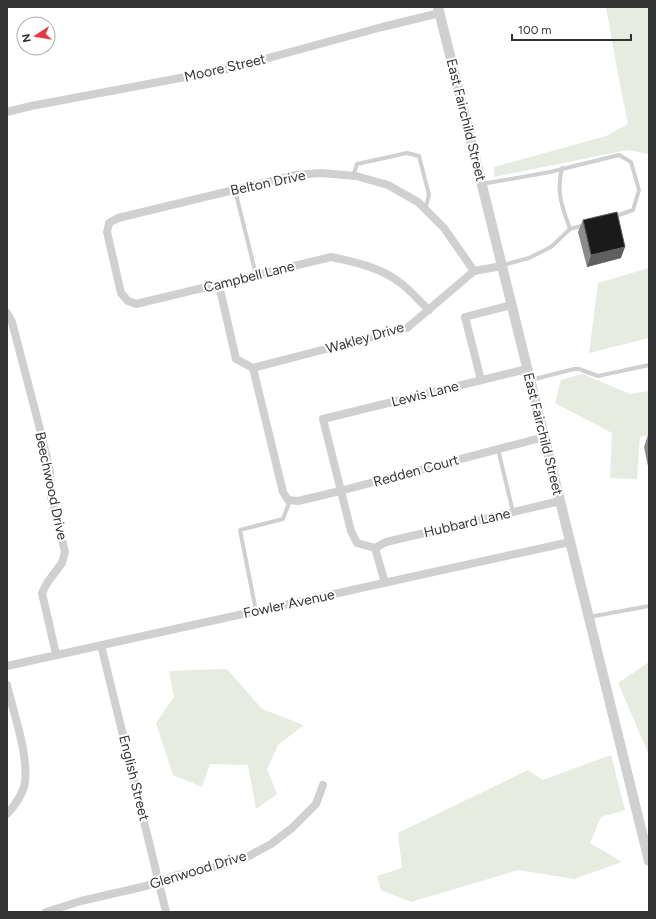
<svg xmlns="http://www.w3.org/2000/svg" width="656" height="919" viewBox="0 0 656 919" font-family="Figtree,sans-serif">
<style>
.green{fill:#e6ecdf}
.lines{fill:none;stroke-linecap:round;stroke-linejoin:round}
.service{stroke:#d0d0d0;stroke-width:4}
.minor{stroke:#d0d0d0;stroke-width:8}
.tertiary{stroke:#d0d0d0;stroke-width:10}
.wall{fill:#8c8c8c}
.shaded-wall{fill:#5f5f5f}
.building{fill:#1a1a1a;stroke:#5f5f5f}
.labels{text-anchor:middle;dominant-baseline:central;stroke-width:4;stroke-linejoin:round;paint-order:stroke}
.street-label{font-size:14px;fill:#333;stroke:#fff}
</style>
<rect width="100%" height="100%" fill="#fff"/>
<path class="green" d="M606 7H649V154L627 150 494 177V167L606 136 628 124 617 69Z
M649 268V338L589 353 598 283Z
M582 374 630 394 649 391V435L640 437 637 479 610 478 612 433 555 403 561 380Z
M649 662V755L618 683Z
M227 669 262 709 304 725 278 745 267 769 277 794 256 809 248 765 210 764 202 787 173 775 156 723 174 697 169 671Z
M611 755 625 810 601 817 590 843 622 862 574 879 518 870 411 902 381 890 377 876 402 868 398 833 528 770 543 780Z"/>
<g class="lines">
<path class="service" d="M562 168C556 193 562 206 570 229
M353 176 357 164 407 153 419 156 429 195 425 209
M482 184 550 172 619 155 631 162 639 190 633 210 613 217
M235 190 256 275
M503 265 529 258 551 247 570 229 585 225
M531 380 574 369H579L598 376 649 365
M498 449 513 512
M256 611 240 530 283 519 290 500
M589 617 649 606"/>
<path class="minor" d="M7 112 31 106 228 69 382 27 440 13
M219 285 236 359 253 368 407 328 474 271 502 266
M429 310C420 302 412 292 402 284 382 268 356 262 331 257L136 304 128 301 121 293 107 232 109 223 118 218 296 175 321 173 356 176 388 185 418 202 444 228 474 271
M7 313 12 322 42 437 50 472 51 497 65 552 62 563 47 583 42 593 56 654
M253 368 283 492 288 500 298 501 340 491 544 437
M481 380 465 317 511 305
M375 548 386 542 560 501
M385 583 375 548 357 543 351 531 323 419 527 369
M101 645 166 912
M7 666 570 542
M7 685C14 715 28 752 25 782 24 792 14 807 7 814
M46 912 81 901 146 886 177 875 216 867 247 857 271 844 292 828 316 804 323 785"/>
<path class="tertiary" d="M438 7 649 861"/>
</g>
<path class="wall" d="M583 220 621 258 587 267 578 232Z
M648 435H649V471L644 447Z"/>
<path class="shaded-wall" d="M625 247 621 258 587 267 591 255Z"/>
<path class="building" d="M617 212 625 247 591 255 583 220Z"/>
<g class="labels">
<g class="street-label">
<text transform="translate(225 68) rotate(-13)">Moore Street</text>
<text transform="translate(466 120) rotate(76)">East Fairchild Street</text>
<text transform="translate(268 183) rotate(-12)">Belton Drive</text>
<text transform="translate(249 277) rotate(-14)">Campbell Lane</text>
<text transform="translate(365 338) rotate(-16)">Wakley Drive</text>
<text transform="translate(425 394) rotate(-14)">Lewis Lane</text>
<text transform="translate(543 434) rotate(76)">East Fairchild Street</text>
<text transform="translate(416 471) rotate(-15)">Redden Court</text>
<text transform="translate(51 486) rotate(78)">Beechwood Drive</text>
<text transform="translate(467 523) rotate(-13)">Hubbard Lane</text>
<text transform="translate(289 604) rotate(-12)">Fowler Avenue</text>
<text transform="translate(134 778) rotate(76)">English Street</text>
<text transform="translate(198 870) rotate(-17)">Glenwood Drive</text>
</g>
</g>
<rect width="656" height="919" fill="none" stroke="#333333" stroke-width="16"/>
<g transform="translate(36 36) rotate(258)"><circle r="19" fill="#ffffff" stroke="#adadad"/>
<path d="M0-3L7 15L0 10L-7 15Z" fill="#e63946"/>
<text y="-6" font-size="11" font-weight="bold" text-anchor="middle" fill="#333333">N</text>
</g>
<path d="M512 34v6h119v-6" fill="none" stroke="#333333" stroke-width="2"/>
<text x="518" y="34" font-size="12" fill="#333333" stroke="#ffffff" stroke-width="3" paint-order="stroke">100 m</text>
</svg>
